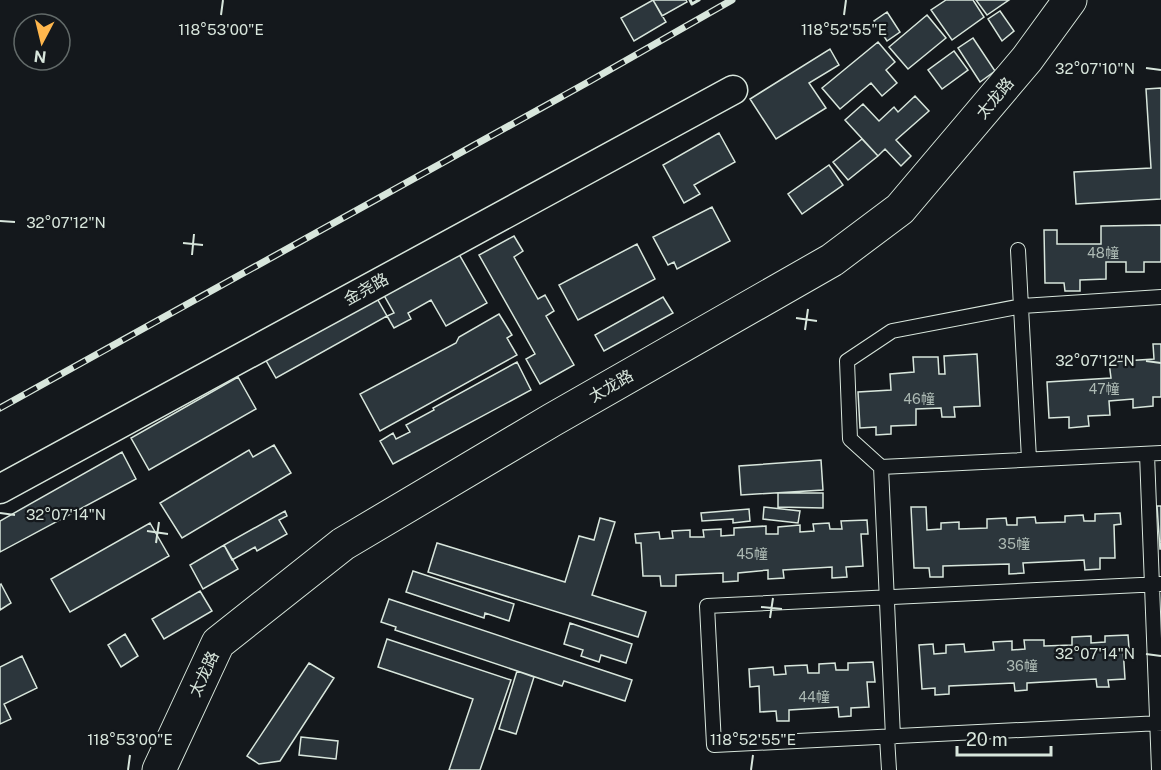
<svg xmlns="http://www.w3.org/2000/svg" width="1161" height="770" viewBox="0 0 1161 770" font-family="'Public Sans','Noto Sans SC',sans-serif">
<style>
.building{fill:#2c363c;stroke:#d8e6dc;stroke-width:1.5}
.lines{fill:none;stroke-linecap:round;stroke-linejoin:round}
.lane-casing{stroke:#d8e6dc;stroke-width:16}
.street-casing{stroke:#d8e6dc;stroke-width:31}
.secondary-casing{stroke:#d8e6dc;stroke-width:35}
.lane{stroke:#14181c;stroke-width:14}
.street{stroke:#14181c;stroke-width:28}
.secondary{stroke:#14181c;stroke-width:33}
.rail-casing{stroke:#d8e6dc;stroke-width:7}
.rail{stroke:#14181c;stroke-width:4.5;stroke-dasharray:14;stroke-linecap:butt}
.wall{stroke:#d8e6dc;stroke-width:3}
.ticks{fill:none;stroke:#d8e6dc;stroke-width:2}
.labels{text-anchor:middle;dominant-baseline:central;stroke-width:4.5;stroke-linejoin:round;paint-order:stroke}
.number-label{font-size:14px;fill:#adbab4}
.street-label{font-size:16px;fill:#d8e6dc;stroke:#14181c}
.ticks-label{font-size:15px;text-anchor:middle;fill:#d8e6dc;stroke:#14181c;stroke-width:4.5;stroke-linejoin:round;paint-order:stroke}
</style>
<rect width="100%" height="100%" fill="#14181c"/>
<path class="building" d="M653 0 666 22 634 41 621 18Z
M653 0H686L687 2 662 16Z
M946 0H973L984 17 952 40 931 10Z
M976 0H1009L987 15Z
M1000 11 1014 31 1002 41 988 19Z
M887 12 900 32 887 41 874 21Z
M927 15 946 38 908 69 889 47Z
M973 38 995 71 980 82 958 48Z
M878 42 895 62 886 70 897 83 882 96 871 83 840 109 822 88Z
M830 49 839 65 809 83 826 108 776 139 750 99Z
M954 51 968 70 942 89 928 70Z
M1161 88V199L1076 204 1074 172 1151 168 1146 89Z
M915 96 929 111 896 140 911 156 901 166 885 149 878 156 845 120 863 104 879 121 894 107 898 112Z
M719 133 735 162 694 185 700 194 684 203 663 165Z
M862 139 878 156 848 180 833 162Z
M829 165 843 185 802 214 788 194Z
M712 207 730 241 677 269 674 262 668 265 653 237Z
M1161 225V262H1144V272H1126V262H1106V279L1080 280V291H1065L1064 283H1045L1044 230H1057V244H1101V226Z
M514 236 523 251 514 257 538 299 545 295 554 311 546 316 574 365 540 384 526 359 535 354 479 255Z
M637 244 655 279 578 320 559 285Z
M456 249 487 303 446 326 431 300 408 313 411 319 394 328 387 316 394 313 381 290Z
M371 288 387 316 276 378 264 357Z
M663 297 673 313 604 351 595 335Z
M499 314 512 335 507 338 517 355 380 431 360 394 456 343 459 337Z
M1153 344H1161V397H1153V406L1133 408V399L1109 401 1110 415 1088 416 1089 426 1069 428V417L1049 418 1047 382 1111 378 1109 362 1154 359Z
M977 354 980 406 954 407 955 417H942L941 408 916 409V425L891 426V434L876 435V427L860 428 858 392 891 390 890 374 914 372 913 357H938L939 374H945L944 356Z
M517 362 531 390 393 464 380 441 393 433 396 439 410 432 406 425 434 410 433 408Z
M238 377 256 409 149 470 131 438Z
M274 445 291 473 182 538 160 503 249 450 253 457Z
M122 452 136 479 0 552V521Z
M821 460 823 490 741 495 739 466Z
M778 493H823V508L778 507Z
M1157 506H1161V549H1160Z
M764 507 800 511 798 523 763 519Z
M911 507H926L927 530 941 529V523L959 522V529L987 528V519L1006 518 1007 525H1017V518L1035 517 1036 523 1065 522V516L1083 515 1084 521H1095V514L1120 513 1121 524 1114 525 1115 558H1100V569L1085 570 1084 560 1023 563 1024 573 1009 574V564L943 566V577H930L929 568H914Z
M749 509 750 521 733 523V519L702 521 701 513Z
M285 511 287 516 279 520 287 534 257 551 255 547 232 560 224 545Z
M600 518 615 522 592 595 646 612 638 637 428 572 437 543 565 582 579 536 594 540Z
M867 520 868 534H861L863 566 846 567 847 577 832 578V567L783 570 784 578 768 579V570L738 573V581L723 582V573L676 575V586H661L660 576H643L641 543H636L635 534 659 532 660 539 673 538 672 531 690 530V537H704L703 530 721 529V536L734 535V528L766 526V534H778V527L800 525V532L814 531 813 524 829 523 830 529H842L841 521Z
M150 523 169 556 70 612 51 579Z
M224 545 238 569 203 589 190 565Z
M413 571 514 604 509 621 485 613 484 618 406 592Z
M1 584 11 603 0 610V585Z
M200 591 212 611 164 639 152 619Z
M389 599 632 680 625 701 564 681 562 686 395 630 396 627 381 622Z
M570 623 632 644 626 663 601 655 599 662 581 656 583 650 564 644Z
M125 634 138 656 121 667 108 645Z
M1128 635 1129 648H1123L1125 679 1108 680 1109 687H1097L1096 679 1027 683V690L1015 691 1014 683 949 686V694L935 695V688L922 689 919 645 933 644 934 654 946 653V645L964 644 965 652 994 650 993 642 1012 641V650L1025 649 1024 640H1044V646L1072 645V637L1091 636V643L1105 642V636Z
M387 639 511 680 480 770H449L473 699 378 667Z
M22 656 37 688 4 704 11 719 0 724V667Z
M873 662 875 682H867L869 707 851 708V716L839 717 838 707 789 710V721H777L776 711 760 712 759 686 750 687 749 669 773 667 774 675 786 674 785 666 807 665 808 673H819V664L835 663 836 670H848V663Z
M309 663 334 678 280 761 259 764 247 756Z
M517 671 534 677 516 734 499 729Z
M301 737 338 741 336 759 299 755Z"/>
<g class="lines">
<defs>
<path id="lane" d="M1018 250 1029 459
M1161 297 1022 306 892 331 847 361 850 439 881 467 1161 453
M1147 454 1159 770
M881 467 893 737
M1161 584 707 606 714 745 1161 723
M887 737 889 770"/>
<path id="street" d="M0 489 733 90"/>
<path id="secondary" d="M159 770 218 643 343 544 552 420 832 260 900 209 1027 59 1070 0"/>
</defs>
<use href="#lane" class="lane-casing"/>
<use href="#street" class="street-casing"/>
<use href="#secondary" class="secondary-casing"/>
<use href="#lane" class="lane"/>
<use href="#street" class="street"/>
<use href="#secondary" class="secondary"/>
<defs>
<path id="rail" d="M0 408 590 81 732 0"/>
</defs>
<use href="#rail" class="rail-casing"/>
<use href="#rail" class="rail"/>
<path class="wall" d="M690 0 692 4 699 0"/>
</g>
<path class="ticks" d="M221 15 223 0M844 15 846 0M1146 68 1161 70M0 221 15 222M183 243 203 245M192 255 194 234M796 318 817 321M805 330 808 309M1146 361 1161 363M0 513 15 515M147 531 168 534M156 543 159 522M761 607 782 609M770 618 773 598M1146 654 1161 656M128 770 130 755M751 770 753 755"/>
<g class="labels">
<g class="number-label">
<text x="1103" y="253">48幢</text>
<text x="1104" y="389">47幢</text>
<text x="919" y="399">46幢</text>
<text x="1014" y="544">35幢</text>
<text x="752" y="554">45幢</text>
<text x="1022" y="666">36幢</text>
<text x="814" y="697">44幢</text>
</g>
<g class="street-label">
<text transform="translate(995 98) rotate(-50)">太龙路</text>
<text transform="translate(366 289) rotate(-29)">金尧路</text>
<text transform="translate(611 386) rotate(-30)">太龙路</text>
<text transform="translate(204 674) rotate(-65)">太龙路</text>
</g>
</g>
<g class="ticks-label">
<text x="221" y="35">118°53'00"E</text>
<text x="844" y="35">118°52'55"E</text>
<text x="1095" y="74">32°07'10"N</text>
<text x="66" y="228">32°07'12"N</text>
<text x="1095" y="366">32°07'12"N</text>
<text x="66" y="520">32°07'14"N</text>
<text x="1095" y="659">32°07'14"N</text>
<text x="130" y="745">118°53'00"E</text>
<text x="753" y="745">118°52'55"E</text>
</g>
<g transform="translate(42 42) rotate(187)"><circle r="28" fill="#14181c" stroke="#626a69" stroke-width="1.5"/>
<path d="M0-4.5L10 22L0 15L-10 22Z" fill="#ffb74d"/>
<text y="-9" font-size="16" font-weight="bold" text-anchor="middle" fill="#d8e6dc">N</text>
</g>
<path d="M957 746v9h94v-9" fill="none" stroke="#d8e6dc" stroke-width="3"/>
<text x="966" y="746" font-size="18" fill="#d8e6dc" stroke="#14181c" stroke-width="4.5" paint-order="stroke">20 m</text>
</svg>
